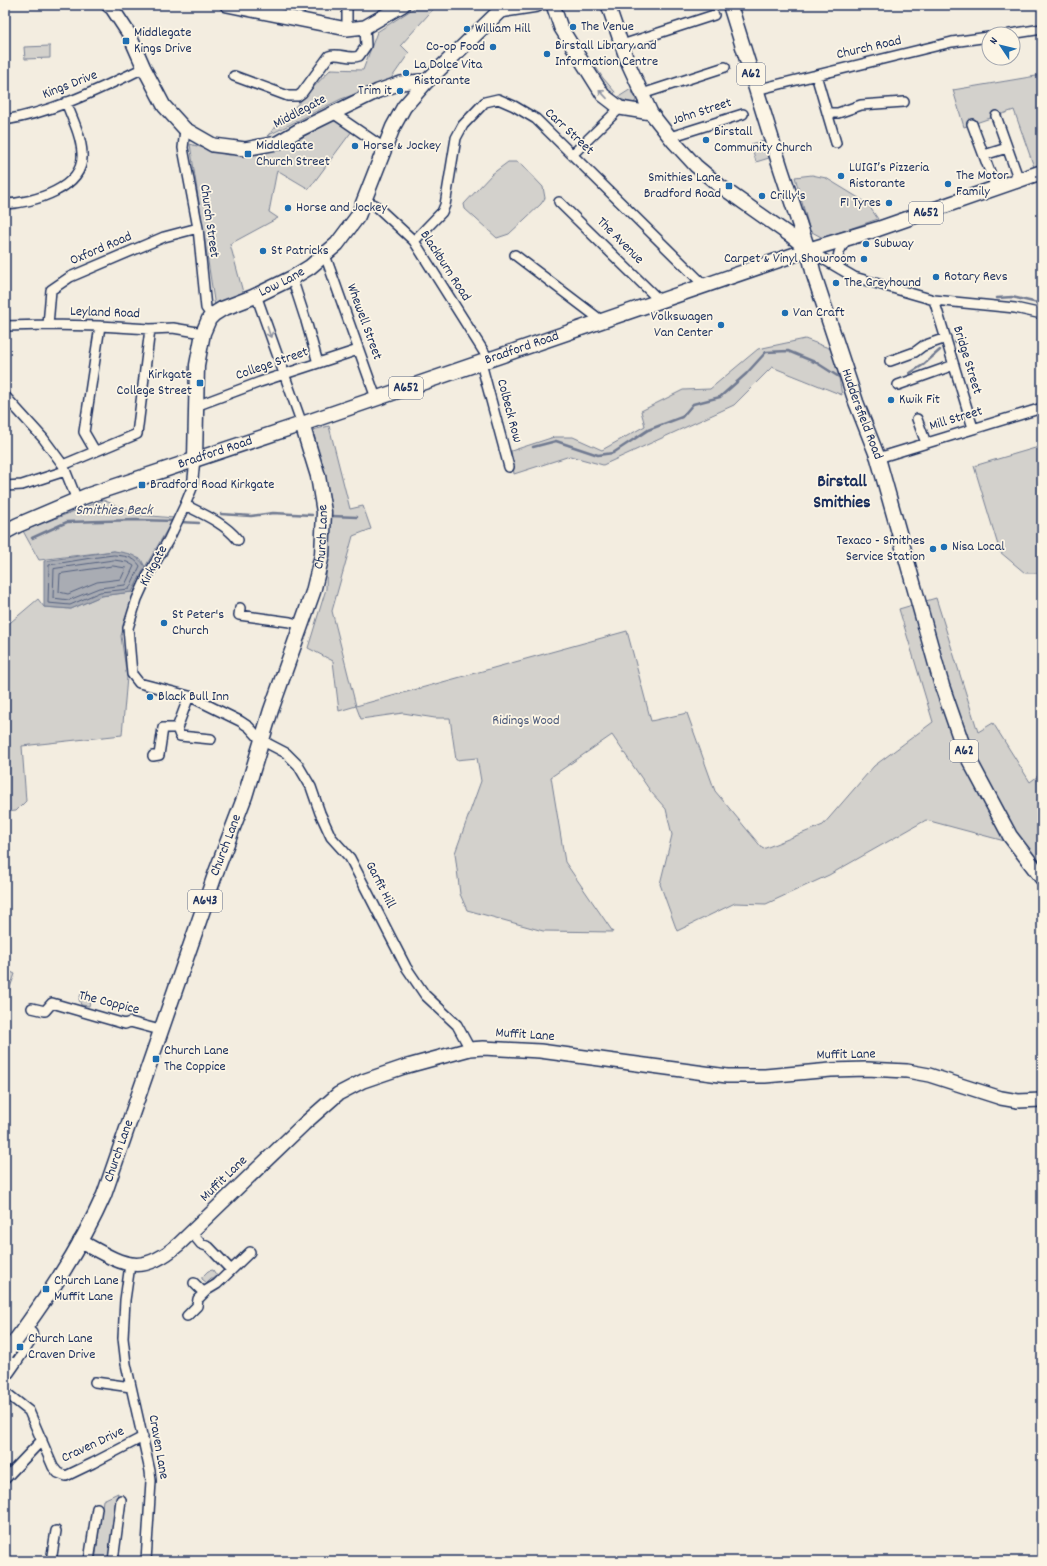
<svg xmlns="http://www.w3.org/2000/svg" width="1047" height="1566" viewBox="0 0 1047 1566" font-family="Dekko,sans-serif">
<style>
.green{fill:#d3d1cc;stroke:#778095}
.water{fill:#a9acb3;stroke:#707a91}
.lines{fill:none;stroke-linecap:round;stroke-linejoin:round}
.shore{stroke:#546180;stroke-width:1}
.stream{stroke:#707a91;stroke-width:2.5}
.street-casing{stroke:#1b2f5e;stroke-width:12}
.secondary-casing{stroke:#1b2f5e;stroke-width:16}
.primary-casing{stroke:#1b2f5e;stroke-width:17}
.street{stroke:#fcf5e5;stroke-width:9}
.secondary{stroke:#fcf5e5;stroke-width:13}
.primary{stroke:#fcf5e5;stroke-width:14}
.oneway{stroke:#8c92a2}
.poi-dot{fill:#1f6fb2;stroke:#fcf5e5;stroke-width:1.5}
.labels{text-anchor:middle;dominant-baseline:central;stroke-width:3.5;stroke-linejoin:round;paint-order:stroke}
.shield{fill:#fcf5e5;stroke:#5e6a86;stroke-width:1}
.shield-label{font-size:13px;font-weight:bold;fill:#1b2f5e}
.poi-label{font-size:14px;fill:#1b2f5e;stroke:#fcf5e5;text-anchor:start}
.street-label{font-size:14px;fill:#1b2f5e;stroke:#fcf5e5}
.park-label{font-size:14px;fill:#49587a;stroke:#fcf5e5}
.water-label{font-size:15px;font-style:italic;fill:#465478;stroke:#fcf5e5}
.district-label{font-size:18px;font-weight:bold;fill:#1b2f5e;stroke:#fcf5e5}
</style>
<rect width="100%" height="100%" fill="#f3ede0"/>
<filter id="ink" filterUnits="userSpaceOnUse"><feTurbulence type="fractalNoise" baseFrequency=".025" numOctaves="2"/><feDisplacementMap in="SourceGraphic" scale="8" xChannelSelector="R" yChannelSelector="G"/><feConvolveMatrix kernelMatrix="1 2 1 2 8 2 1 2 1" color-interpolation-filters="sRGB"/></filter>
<g filter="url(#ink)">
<path class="green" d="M419 5H437L401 45 409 53 388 83 341 99 267 136 331 69 363 70 377 32Z
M50 46V58L25 59 24 47Z
M591 60 603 78 615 92 613 96 588 62Z
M1042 75V165L1034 167 1014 110 964 127 953 90Z
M631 89 636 100 635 102 632 103 617 98Z
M333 120 352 131 309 189 277 170 269 212 278 218 230 244 244 296 215 307 190 144 228 155 281 149Z
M763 141 769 158 756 162 751 144Z
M508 162H517L522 165 543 187 545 198 541 204 509 234 497 238 465 209 464 204 492 174Z
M812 175 826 178 867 203 878 219 823 238 810 231 795 177Z
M805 339 834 350 842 395 772 367 734 405 603 465 570 456 514 474 511 451 554 437H573L602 450 645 426 641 411 683 390 710 389 758 349Z
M329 426 350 509 363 506 371 529 353 536 332 611 356 706 627 631 651 721 687 713 715 791 763 849 823 825 874 766 933 722 899 609 936 598 978 732 993 723 1030 782 1042 773V865L1027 847 926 820 829 875 766 904 735 903 677 931 660 884 672 835 666 809 651 792 612 735 551 777 565 862 613 932 543 931 467 910 460 894 455 853 481 781 477 758 456 760 450 718H435L403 713 361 719 356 706 339 711 333 661 308 648 326 589 328 492 313 430Z
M1042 446V573H1025L1000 552 974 466Z
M103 500 140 515 174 518 145 567 141 559 114 551 39 560 23 531Z
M137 582 121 636 127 677 122 735 22 746 26 801 16 811 5 812V627L38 599 44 607 71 609 101 596 132 592Z
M5 969 15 974 5 1001Z
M82 992 87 994 90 1002 89 1006 81 1005 79 999Z
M213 1270 217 1276 213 1279H211L207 1283 202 1279V1277L208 1271Z
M118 1493 108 1561H95L103 1500Z"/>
<path class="water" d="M114 551C127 553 138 554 145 567L132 592 101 596 71 609 44 607V561Z"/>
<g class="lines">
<path class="shore" d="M114 555C123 556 134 556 140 566L129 589 100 592 70 605 48 603 49 565 91 558Z
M114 560 127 562 134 566 125 585 99 588 69 600 53 598 54 569Z
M113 566 126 568 121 579 97 582 68 594 59 592 60 574Z"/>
<path class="stream" d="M997 298 1012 297 1042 304
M955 342 959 341
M910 373 923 365 940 350
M533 447 556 441 598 455 613 453 648 430 682 417 693 404 720 397 746 374 766 352 788 351 817 363 839 377
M221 514 251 516 273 513 312 515
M331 516 357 517
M180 522 199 523
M32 538 67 522 137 520 175 521"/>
<defs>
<path id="street" d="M347 5V29
M1010 34 1042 29
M622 45 714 15
M816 75 836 143
M234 76 288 96H298L302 93 329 56C339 52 349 60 359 56L366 46 365 27
M756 90 952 42 989 37
M642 94 725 67
M333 113 384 148
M827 113H838L861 105 904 102
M996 116 1016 172 1017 181
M5 120C54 112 99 89 144 68
M972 124 996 188
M185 129 183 148 198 228 206 308 212 316
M670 137 743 114
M573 154 620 108
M984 155 1007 148
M364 200 375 205 414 241 489 360
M559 202 660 301
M5 204C33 203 85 188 82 153 81 135 72 118 66 102
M414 241 442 212 445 205 456 138 463 125 485 102 498 99 514 106 536 119 705 286
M808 250 854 277 934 300 1015 308 1042 314
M325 255 376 398
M515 255 602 321
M840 269C835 257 840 248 847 239
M292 278 305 318
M256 295 302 424
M934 300 973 428
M306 321 318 363
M48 325 51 290 70 277 164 237 198 228
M5 326 48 325 100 326 150 329 173 328 203 333
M890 361 915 352 923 346 946 338
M481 363 509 467
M898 385 954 365
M5 396 43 438 63 465 77 500
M196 406 260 382 358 350
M917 419 926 443
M95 451 84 432 100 326
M878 458 1042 408
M195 459 192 488 185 505 169 539 147 577 137 599 132 615 128 628 132 674 139 683 189 696 240 721 249 727 261 740 286 753 298 765 311 787 320 813 331 837 350 858 406 967 425 995 457 1025 470 1049
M63 465 137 434 150 329
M5 486 22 485 65 471
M185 505C203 514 226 524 238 540
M240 608 239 615 290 622 301 625
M177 728 189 696
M153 756 159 755 163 728H177L180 736 211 739
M32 1008 45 1011 52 1003 125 1024 130 1022 160 1030
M191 1232 201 1244 209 1247 231 1270
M130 1265 125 1300 123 1338 126 1364 150 1471 151 1481 146 1561
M194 1283 204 1293
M187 1316 197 1306 198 1299 207 1290 217 1284 250 1252
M5 1357 10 1362 16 1363 33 1338 32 1333 26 1327
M9 1373 16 1363
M95 1382 131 1387
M5 1392 29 1411 53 1467 58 1473 66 1476 93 1463 143 1437
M5 1479 42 1440
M51 1561 56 1531
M89 1561 97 1508
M113 1561 121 1500"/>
<path id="secondary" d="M108 5 112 8 129 34 144 68 164 106 185 129 213 145 245 149 277 143 301 129 378 91 401 83 421 81 425 83
M227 5 347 29 365 27 403 5
M553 5 561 28 603 95 620 108 651 113
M608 5 628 63 651 113 673 141 696 166 720 186 791 236 808 250
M500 11 537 5
M80 1241C121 1263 139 1279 179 1244L304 1124 338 1094 363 1081 404 1067 470 1049 483 1048 540 1051 727 1076H765L831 1070 867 1069 907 1071 929 1075 1001 1098 1018 1101 1042 1100"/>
<g id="primary">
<path id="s1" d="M730 5 781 169 808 250 814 275 856 402 878 458 942 686 965 752 1010 836 1042 878"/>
<path id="s2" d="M195 459 197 365 203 333 209 319 214 314 222 309 253 297 292 278 310 267 337 244 358 216 393 127 404 107 425 83 506 5"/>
<path id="s3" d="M5 532 18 525 86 496 302 424 808 250 878 229 1042 172"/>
<path id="s4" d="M5 1355C42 1305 79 1252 104 1195L216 872 245 796 271 710 313 592 322 555 324 512 318 476 302 424"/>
</g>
</defs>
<use href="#street" class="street-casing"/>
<use href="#secondary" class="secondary-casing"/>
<use href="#primary" class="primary-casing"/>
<use href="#street" class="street"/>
<use href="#secondary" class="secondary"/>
<use href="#primary" class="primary"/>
</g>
<defs><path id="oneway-shaft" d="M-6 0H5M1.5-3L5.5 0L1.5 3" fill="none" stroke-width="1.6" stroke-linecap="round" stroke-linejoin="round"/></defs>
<g class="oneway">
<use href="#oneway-shaft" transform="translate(603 94) rotate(-133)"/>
<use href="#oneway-shaft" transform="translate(269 332) rotate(71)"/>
</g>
</g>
<g class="poi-dot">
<circle cx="573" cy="27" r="4"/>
<circle cx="467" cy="29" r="4"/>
<rect x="122" y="37" width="8" height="8" rx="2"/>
<circle cx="493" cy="47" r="4"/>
<circle cx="547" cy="54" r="4"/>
<circle cx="406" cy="73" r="4"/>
<circle cx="400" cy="91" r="4"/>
<circle cx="706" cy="140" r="4"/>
<circle cx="355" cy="146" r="4"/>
<rect x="244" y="150" width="8" height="8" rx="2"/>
<circle cx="841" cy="176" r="4"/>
<circle cx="948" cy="184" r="4"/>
<rect x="725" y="182" width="8" height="8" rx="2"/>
<circle cx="762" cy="196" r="4"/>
<circle cx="889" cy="203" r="4"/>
<circle cx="288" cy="208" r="4"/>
<circle cx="866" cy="244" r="4"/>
<circle cx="263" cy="251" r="4"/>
<circle cx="864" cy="259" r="4"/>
<circle cx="936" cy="277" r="4"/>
<circle cx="836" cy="283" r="4"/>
<circle cx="785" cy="313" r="4"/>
<circle cx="721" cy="325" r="4"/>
<rect x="196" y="379" width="8" height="8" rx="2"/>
<circle cx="891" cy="400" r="4"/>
<rect x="138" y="481" width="8" height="8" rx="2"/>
<circle cx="944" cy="547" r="4"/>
<circle cx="933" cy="549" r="4"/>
<circle cx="164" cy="623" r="4"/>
<circle cx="150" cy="697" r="4"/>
<rect x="152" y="1055" width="8" height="8" rx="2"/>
<rect x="42" y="1285" width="8" height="8" rx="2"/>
<rect x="16" y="1343" width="8" height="8" rx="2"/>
</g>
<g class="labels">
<g class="shield">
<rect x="737" y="63" width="28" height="22" rx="3"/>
<rect x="909" y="202" width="34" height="22" rx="3"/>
<rect x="389" y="377" width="34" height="22" rx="3"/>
<rect x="950" y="740" width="28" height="22" rx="3"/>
<rect x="188" y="890" width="34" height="22" rx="3"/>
</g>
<g class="shield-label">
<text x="751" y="74">A62</text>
<text x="926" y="213">A652</text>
<text x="406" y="388">A652</text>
<text x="964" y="751">A62</text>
<text x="205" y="901">A643</text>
</g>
<g class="poi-label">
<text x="581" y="27">The Venue</text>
<text x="475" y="29">William Hill</text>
<text x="134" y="33">Middlegate<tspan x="134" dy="16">Kings Drive</tspan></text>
<text x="555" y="46">Birstall Library and<tspan x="555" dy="16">Information Centre</tspan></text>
<text x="485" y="47" text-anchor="end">Co-op Food</text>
<text x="414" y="65">La Dolce Vita<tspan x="414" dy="16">Ristorante</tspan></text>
<text x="392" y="91" text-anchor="end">Trim it</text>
<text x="714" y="132">Birstall<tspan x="714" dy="16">Community Church</tspan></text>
<text x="256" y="146">Middlegate<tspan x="256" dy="16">Church Street</tspan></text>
<text x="363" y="146">Horse &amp; Jockey</text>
<text x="849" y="168">LUIGI’s Pizzeria<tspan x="849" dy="16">Ristorante</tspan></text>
<text x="956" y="176">The Motor<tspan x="956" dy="16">Family</tspan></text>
<text x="721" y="178" text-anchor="end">Smithies Lane<tspan x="721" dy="16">Bradford Road</tspan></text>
<text x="770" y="196">Crilly's</text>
<text x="881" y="203" text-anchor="end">F1 Tyres</text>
<text x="296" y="208">Horse and Jockey</text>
<text x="874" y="244">Subway</text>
<text x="271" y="251">St Patricks</text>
<text x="856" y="259" text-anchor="end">Carpet &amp; Vinyl Showroom</text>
<text x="944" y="277">Rotary Revs</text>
<text x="844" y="283">The Greyhound</text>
<text x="793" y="313">Van Craft</text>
<text x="713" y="317" text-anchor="end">Volkswagen<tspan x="713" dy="16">Van Center</tspan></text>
<text x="192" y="375" text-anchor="end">Kirkgate<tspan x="192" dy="16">College Street</tspan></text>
<text x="899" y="400">Kwik Fit</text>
<text x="150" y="485">Bradford Road Kirkgate</text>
<text x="925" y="541" text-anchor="end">Texaco - Smithes<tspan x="925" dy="16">Service Station</tspan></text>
<text x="952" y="547">Nisa Local</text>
<text x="172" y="615">St Peter's<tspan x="172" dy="16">Church</tspan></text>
<text x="158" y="697">Black Bull Inn</text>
<text x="164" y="1051">Church Lane<tspan x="164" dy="16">The Coppice</tspan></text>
<text x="54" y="1281">Church Lane<tspan x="54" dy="16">Muffit Lane</tspan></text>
<text x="28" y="1339">Church Lane<tspan x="28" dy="16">Craven Drive</tspan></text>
</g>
<g class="street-label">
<text transform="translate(869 48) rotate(-13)">Church Road</text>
<text transform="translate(70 85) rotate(-21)">Kings Drive</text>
<text transform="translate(300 112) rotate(-28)">Middlegate</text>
<text transform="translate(702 112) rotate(-18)">John Street</text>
<text transform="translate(569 132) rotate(43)">Carr Street</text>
<text transform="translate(209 221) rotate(82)">Church Street</text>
<text transform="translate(620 241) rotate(45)">The Avenue</text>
<text transform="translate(101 249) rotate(-23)">Oxford Road</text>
<text transform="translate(445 266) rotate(57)">Blackburn Road</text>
<text stroke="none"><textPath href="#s2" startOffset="224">Low Lane</textPath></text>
<text transform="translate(105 313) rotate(2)">Leyland Road</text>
<text transform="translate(364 322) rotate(70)">Whewell Street</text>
<text stroke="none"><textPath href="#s3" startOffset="549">Bradford Road</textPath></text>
<text transform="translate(967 360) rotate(73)">Bridge Street</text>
<text transform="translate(272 364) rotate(-19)">College Street</text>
<text transform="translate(509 411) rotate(75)">Colbeck Row</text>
<text stroke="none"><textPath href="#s1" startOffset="430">Huddersfield Road</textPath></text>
<text transform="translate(956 419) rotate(-17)">Mill Street</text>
<text stroke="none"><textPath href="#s3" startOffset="225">Bradford Road</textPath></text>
<text stroke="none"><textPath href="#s4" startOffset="883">Church Lane</textPath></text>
<text transform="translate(154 566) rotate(-62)">Kirkgate</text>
<text stroke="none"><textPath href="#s4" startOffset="559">Church Lane</textPath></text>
<text transform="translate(380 885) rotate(63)">Garfit Hill</text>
<text transform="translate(109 1003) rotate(14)">The Coppice</text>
<text transform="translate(525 1035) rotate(4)">Muffit Lane</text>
<text transform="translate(846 1055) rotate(-1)">Muffit Lane</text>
<text stroke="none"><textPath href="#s4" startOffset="235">Church Lane</textPath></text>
<text transform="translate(224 1179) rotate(-44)">Muffit Lane</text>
<text transform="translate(93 1445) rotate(-25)">Craven Drive</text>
<text transform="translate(158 1447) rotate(80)">Craven Lane</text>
</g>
<g class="park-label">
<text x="526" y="721">Ridings Wood</text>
</g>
<g class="water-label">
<text x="114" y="511">Smithies Beck</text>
</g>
<g class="district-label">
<text x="842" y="482">Birstall<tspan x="842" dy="21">Smithies</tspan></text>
</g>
</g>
<rect width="1047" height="1566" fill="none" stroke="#fcf5e5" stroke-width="20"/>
<rect x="10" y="10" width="1027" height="1546" fill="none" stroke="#1b2f5e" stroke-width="1.5" filter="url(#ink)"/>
<g transform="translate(1001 46) rotate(305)"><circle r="19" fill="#fcf5e5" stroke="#a2a6af"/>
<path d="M0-3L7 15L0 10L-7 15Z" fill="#1f6fb2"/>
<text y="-6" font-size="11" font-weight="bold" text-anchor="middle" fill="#1b2f5e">N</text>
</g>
</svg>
